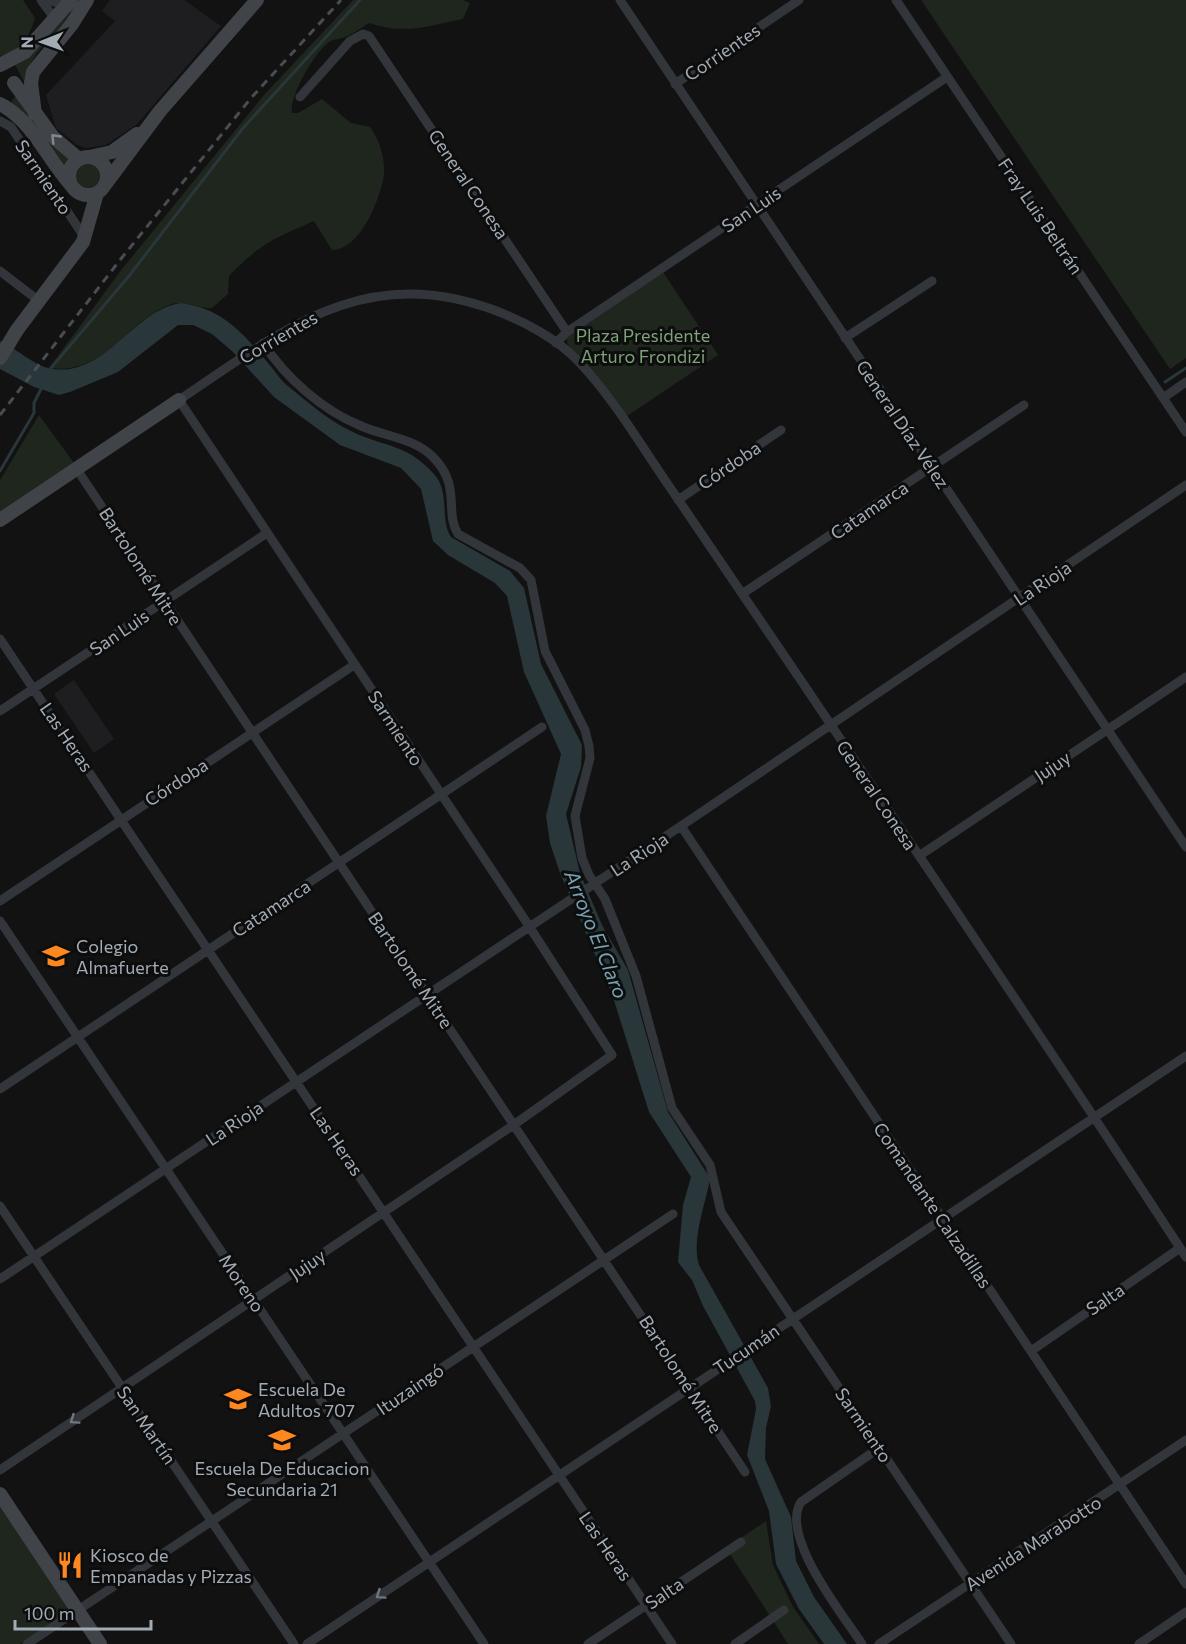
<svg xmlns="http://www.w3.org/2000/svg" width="1186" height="1644" viewBox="0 0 1186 1644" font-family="Commissioner,sans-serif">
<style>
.built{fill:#1e1e21}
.green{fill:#1e261e}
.water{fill:#29363a}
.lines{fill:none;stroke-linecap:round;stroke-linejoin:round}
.stream{stroke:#29363a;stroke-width:3}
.street{stroke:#323539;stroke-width:9}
.secondary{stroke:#404449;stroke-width:14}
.rail{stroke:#494d52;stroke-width:3;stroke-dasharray:8 6;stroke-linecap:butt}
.oneway{stroke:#80888f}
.oneway2{stroke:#70767d}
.labels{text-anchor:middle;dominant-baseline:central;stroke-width:6;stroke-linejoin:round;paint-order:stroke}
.street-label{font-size:18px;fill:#a2acb5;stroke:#0d0d0e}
.park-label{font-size:18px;fill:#7da278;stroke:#0d0d0e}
.poi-label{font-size:18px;fill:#a2acb5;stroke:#0d0d0e;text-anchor:start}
.water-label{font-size:20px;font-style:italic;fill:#76a3b3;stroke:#0d0d0e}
</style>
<rect width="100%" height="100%" fill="#121213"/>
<path class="built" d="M110 0H184L221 26 137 124 106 145 87 148 77 145 56 128 46 95 115 21 102 11Z
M74 680 114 739 94 753 54 694Z"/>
<path class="green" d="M0 0H23L35 18C30 36 19 54 0 56Z
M353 0H463L470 3 463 19C427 26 406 35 369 23 361 28 353 34 345 37 341 39 335 39 331 41 316 49 289 96 292 113H298L322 99 351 123 370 127C380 139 387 164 383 180 378 204 359 250 332 250L314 221C273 239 261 243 229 276L228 294 212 308C199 309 185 300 172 304 126 320 106 376 49 368L122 269 264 95Z
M921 0H1186V358L1170 369Z
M67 13 74 14C56 34 25 56 26 85L14 63Z
M16 95 43 134 72 159 63 169 10 104Z
M74 175a13 13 0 1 1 26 0a13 13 0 1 1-26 0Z
M663 272 718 355 627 416 568 345 566 337Z
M39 415 74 463 0 515V480Z
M0 1502 68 1606 66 1613 20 1644H0Z
M766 1521 773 1565 793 1607 819 1644H788L726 1548Z"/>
<path class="water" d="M181 303C223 309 242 332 268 363 275 371 281 381 289 387 308 402 328 420 349 430 381 447 405 442 433 473 451 491 439 518 451 537L510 571 524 588 541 664 582 745 581 767 566 814 580 873 602 925 628 970 668 1112 710 1178C706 1204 691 1239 699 1265L768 1388 771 1406 766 1428 765 1459 791 1517 796 1561 814 1597 847 1644H824L799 1609 776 1564 769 1511 747 1455 756 1409 755 1401 703 1306 692 1280 678 1262 683 1205 691 1177 649 1112 612 994 560 873 550 843 546 816 561 754 524 672 507 596 495 583 448 555 433 541 421 489 401 468 340 445 274 397 233 352 212 334 193 325H178L118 372 70 392 59 395 34 387 0 369V341C14 347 34 365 48 368 104 381 133 309 181 303Z"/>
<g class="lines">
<path class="stream" d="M51 368 129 276 243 128 360 0
M1165 382 1186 368
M0 471 34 413V403L41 389"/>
<path class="street" d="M41 0 55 19
M50 0 69 8
M620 0 1186 847
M896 0 1186 432
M675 84 799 0
M300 97 350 41 363 34 369 36 567 332
M0 121 11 127 85 238
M0 271 39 301
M845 338 932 281
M263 343C286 378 322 410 361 426 384 436 414 438 433 457 462 486 444 512 458 534L520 568 531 580 545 651 585 730 589 746 590 758 575 816 582 858 589 875 605 899 636 976 672 1108 710 1165 721 1212 1011 1644
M556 343 567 332 947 77
M1163 398 1186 382
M76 468 745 1472
M678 500 781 430
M742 594 1024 405
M0 639 672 1644
M0 711 267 533
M681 826 1186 1584
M919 856 1186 677
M0 901 354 665
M0 921 484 1644
M0 1089 542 727
M0 1206 294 1644
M0 1279 681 826 1186 485
M1031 1351 1180 1248
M0 1470 515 1124 612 1055 529 926 179 400C282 331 362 262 494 310 523 321 558 339 579 362 614 399 640 444 669 486 712 549 755 612 798 676 928 869 1059 1062 1186 1257
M27 1644 673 1214
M307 1644 1186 1056
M588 1644 741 1542
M735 1644 784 1610
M862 1644C844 1616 779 1536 801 1502L879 1448
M879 1644 1186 1440
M1139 1644 1186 1612"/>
<path class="secondary" d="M0 65 25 52 71 0
M14 83 53 137 79 159
M0 104C32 120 48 160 71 185
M35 114 31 83 33 72 72 24 87 0
M89 157 112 152 137 134
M69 176a19 19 0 1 1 38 0a19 19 0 1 1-38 0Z
M104 186 160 111 257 0
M0 358 17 330 83 242 97 193
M0 520 179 400
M0 1494 100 1644"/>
<path class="rail" d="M0 415 120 260 251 98 341 0"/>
</g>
<defs><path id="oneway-chevron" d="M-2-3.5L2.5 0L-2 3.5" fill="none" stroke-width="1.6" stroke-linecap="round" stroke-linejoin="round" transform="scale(1.5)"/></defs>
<use class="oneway" href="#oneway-chevron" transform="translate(55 138) rotate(-134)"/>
<g class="oneway2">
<use href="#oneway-chevron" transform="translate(74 1420) rotate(146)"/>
<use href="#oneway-chevron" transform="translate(380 1595) rotate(146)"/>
</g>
<defs>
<symbol id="school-bare" viewBox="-9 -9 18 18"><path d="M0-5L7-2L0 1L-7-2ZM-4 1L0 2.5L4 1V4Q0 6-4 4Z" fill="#fe871f" stroke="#0d0d0e" stroke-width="2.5" paint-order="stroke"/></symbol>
<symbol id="restaurant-bare" viewBox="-9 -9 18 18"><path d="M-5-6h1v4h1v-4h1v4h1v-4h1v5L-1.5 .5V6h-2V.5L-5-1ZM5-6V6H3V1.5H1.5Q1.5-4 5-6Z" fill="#fe871f" stroke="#0d0d0e" stroke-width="2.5" paint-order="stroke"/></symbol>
</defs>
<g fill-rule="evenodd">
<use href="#school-bare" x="37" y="937" width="38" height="38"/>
<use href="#school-bare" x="219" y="1380" width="38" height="38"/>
<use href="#school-bare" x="263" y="1421" width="38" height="38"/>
<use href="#restaurant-bare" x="51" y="1546" width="38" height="38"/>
</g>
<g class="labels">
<g class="street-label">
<text transform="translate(722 52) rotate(-34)">Corrientes</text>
<text transform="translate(44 177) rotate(56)">Sarmiento</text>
<text transform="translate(469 184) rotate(56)">General Conesa</text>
<text transform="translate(751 209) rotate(-34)">San Luis</text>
<text transform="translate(1041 216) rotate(56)">Fray Luis Beltrán</text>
<text transform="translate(278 337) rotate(-30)">Corrientes</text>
<text transform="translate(903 424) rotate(56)">General Díaz Vélez</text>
<text transform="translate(729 465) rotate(-34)">Córdoba</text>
<text transform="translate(869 510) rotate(-34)">Catamarca</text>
<text transform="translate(141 566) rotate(57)">Bartolomé Mitre</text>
<text transform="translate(1042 583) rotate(-34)">La Rioja</text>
<text transform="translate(119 632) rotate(-34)">San Luis</text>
<text transform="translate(396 728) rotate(57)">Sarmiento</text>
<text transform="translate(67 737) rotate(56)">Las Heras</text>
<text transform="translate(1052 766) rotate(-34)">Jujuy</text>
<text transform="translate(176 782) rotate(-33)">Córdoba</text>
<text transform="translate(877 795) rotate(56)">General Conesa</text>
<text transform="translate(639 854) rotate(-33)">La Rioja</text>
<text transform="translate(271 908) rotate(-33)">Catamarca</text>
<text transform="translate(411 970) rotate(56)">Bartolomé Mitre</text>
<text transform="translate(234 1123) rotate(-34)">La Rioja</text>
<text transform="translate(337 1141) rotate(56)">Las Heras</text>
<text transform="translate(933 1205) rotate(56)">Comandante Calzadillas</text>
<text transform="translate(307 1264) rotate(-34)">Jujuy</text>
<text transform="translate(242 1283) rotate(56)">Moreno</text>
<text transform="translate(1105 1299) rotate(-34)">Salta</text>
<text transform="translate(746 1349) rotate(-34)">Tucumán</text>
<text transform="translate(681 1374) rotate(57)">Bartolomé Mitre</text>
<text transform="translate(410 1389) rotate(-34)">Ituzaingó</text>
<text transform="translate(147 1425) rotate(56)">San Martín</text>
<text transform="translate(864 1425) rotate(56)">Sarmiento</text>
<text transform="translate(1033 1543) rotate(-33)">Avenida Marabotto</text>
<text transform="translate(606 1546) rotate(56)">Las Heras</text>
<text transform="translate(664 1593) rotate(-34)">Salta</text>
</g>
<g class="park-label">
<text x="643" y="335">Plaza Presidente<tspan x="643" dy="21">Arturo Frondizi</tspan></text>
</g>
<g class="poi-label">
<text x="76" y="946">Colegio<tspan x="76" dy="21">Almafuerte</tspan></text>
<text x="258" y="1389">Escuela De<tspan x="258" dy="21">Adultos 707</tspan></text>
<text x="282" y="1468" text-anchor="middle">Escuela De Educacion<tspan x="282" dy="21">Secundaria 21</tspan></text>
<text x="90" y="1555">Kiosco de<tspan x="90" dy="21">Empanadas y Pizzas</tspan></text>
</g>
<g class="water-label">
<text transform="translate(597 934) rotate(68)">Arroyo El Claro</text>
</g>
</g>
<g transform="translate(42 42) rotate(269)" stroke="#0d0d0e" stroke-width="4.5" paint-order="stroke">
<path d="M0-4.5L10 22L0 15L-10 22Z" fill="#a2acb5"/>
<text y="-9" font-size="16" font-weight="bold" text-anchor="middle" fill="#a2acb5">N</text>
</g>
<path d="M15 1620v9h136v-9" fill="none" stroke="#a2acb5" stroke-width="3"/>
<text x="24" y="1620" font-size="18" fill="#a2acb5" stroke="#0d0d0e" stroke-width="4.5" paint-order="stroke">100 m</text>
</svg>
